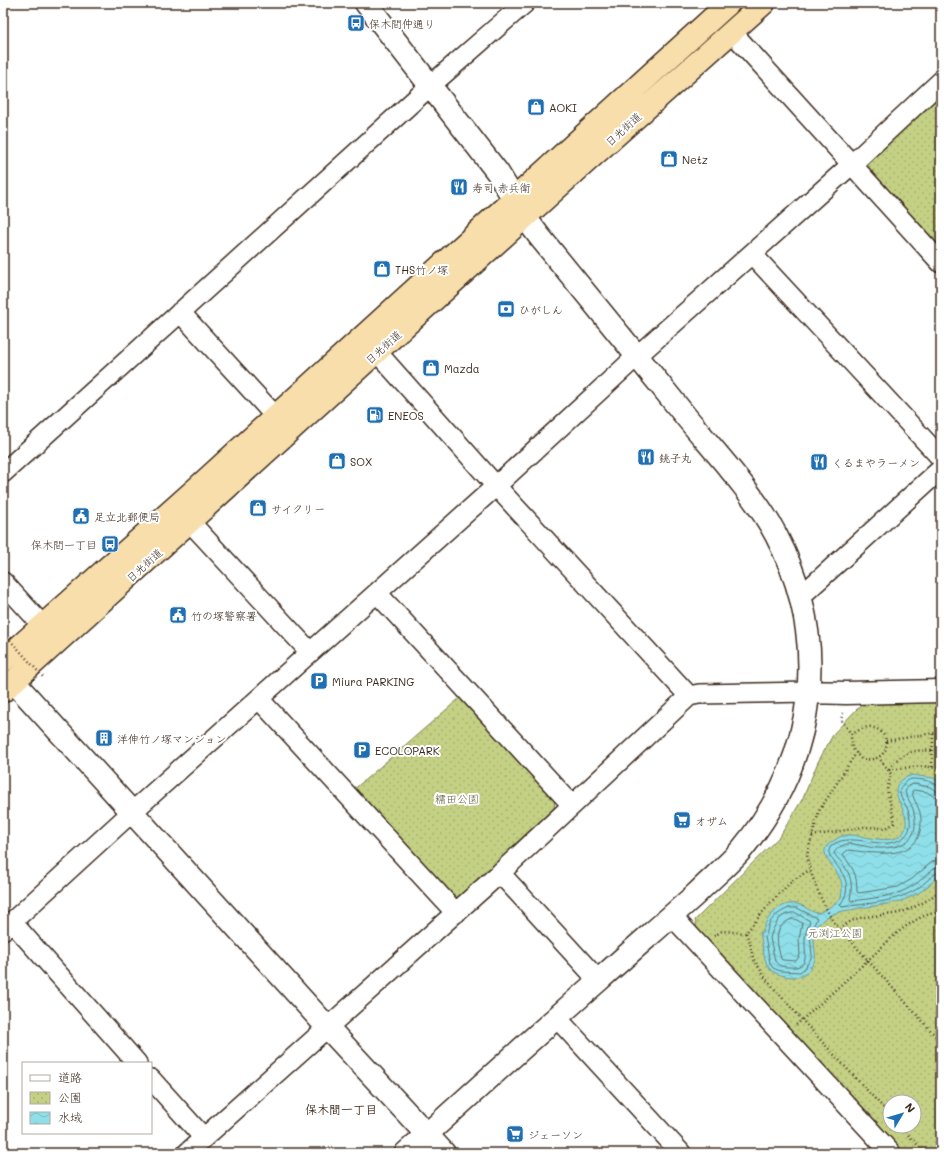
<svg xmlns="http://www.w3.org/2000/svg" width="944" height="1156" viewBox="0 0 944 1156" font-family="Mali,'Klee One',sans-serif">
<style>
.park{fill:url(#park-dots);stroke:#807d51;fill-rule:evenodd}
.water{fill:url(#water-waves);stroke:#6d9798}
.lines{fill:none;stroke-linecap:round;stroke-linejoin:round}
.shore{stroke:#5c726f;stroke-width:1}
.street-casing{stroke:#3b2a1e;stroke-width:22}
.secondary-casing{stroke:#3b2a1e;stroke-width:25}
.highway-casing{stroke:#3b2a1e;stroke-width:25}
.path{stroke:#3b2a1e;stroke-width:2.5;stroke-dasharray:1 3;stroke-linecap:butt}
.street{stroke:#fff;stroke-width:19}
.secondary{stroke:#fff;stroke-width:22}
.highway{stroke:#f8deab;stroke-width:22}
.path-bridge{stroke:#3b2a1e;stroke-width:2.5;stroke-dasharray:1 3;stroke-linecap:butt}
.labels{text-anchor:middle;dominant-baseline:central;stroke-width:4;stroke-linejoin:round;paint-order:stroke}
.poi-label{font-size:11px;fill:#3b2a1e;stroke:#fff;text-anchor:start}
.street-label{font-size:11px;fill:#3b2a1e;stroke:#fff}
.park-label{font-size:11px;fill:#645c3d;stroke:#fff}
.neighbourhood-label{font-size:12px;font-weight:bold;fill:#3b2a1e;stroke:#fff}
</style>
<defs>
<pattern id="park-dots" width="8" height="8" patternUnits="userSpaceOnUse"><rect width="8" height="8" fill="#c4d084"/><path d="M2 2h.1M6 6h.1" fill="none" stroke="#a9b372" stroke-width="1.8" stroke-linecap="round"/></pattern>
<pattern id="water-waves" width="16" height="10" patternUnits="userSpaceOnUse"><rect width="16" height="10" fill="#8edfe9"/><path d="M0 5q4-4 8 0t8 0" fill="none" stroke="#7bc0c7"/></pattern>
</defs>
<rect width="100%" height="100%" fill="#fff"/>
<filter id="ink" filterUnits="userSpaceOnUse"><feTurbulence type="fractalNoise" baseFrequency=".025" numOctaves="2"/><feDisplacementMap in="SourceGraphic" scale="8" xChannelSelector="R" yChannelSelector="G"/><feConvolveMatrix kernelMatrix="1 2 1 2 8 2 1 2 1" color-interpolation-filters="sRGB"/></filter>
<g filter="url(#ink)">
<path class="park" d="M941 95V253L870 175 867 163Z
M461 697 555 799 554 809 465 895 450 899 352 791Z
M871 702H941V1153H900L701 946 695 920 780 836 803 798 818 762 834 733 857 709ZM890 1102H914V1126H890Z"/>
<path class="water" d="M911 775 934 778 941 784V873C916 902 896 903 860 908 853 910 844 910 836 913 823 917 813 927 814 941 814 949 817 956 814 962 811 967 807 974 802 976 792 979 771 975 767 965 763 955 762 942 760 932H763C765 917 781 901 797 904 804 905 810 912 817 913 821 913 837 903 840 899 842 896 842 891 842 887 842 871 820 859 826 847 828 844 832 842 835 840 838 838 842 835 846 835 862 834 886 845 900 836 904 833 905 830 906 826 909 805 879 788 911 775Z"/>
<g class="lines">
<path class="shore" d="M941 787C937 786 936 784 933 783 928 780 918 779 912 779 906 780 898 787 900 794 901 800 906 804 908 810 914 829 908 840 889 843 872 845 842 832 830 848 822 860 862 876 840 905L842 907C868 903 894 903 917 889 923 885 936 871 941 871
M941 792 936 791 930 787 913 784 908 786 905 792C907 798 911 803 913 809 922 841 902 849 875 848 867 847 854 843 847 844 842 845 836 849 834 853 836 857 839 859 842 863 851 874 853 884 850 899L851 901C874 898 898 897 917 883 924 878 932 866 941 866
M941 798 933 796 927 792 914 790 912 791C913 801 921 808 921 820 922 863 876 853 848 850L843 854C853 870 857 872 857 892L859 893 898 887 912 879 932 862 941 859
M789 908H797L817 918 810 934 812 956 810 960 805 968 800 972 780 971 773 968 770 963 765 937C767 933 767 931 768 927 771 917 780 912 789 908Z
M791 913H796L810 921C808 927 805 932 805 939 804 953 811 969 789 967 783 967 778 966 775 961L770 938 773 929 779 919 783 916Z
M792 919H795L802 923 799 940 800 955 796 961 783 960 781 959C777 943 772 926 792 919Z"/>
<defs>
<path id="street" d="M732 32 941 263
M752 254 941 458
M180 312 275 416
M377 352 496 486 689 696
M3 473 430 86 525 3
M179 510 310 652
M3 582 43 626
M377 593 572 805
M801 596 941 469
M259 699 456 913
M500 873 598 980
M672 916 891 1153
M12 922 137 1063
M3 930 121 822 496 486 637 356 851 165 941 81
M557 1018 681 1153
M151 1079 204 1138
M187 1153 500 873 689 696 699 694 808 692"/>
<path id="secondary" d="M366 3 498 173 525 217 539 236C588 296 638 357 687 418 717 454 755 495 776 535 831 640 817 758 742 849 728 865 711 879 696 894 664 923 631 951 599 980 534 1037 470 1095 406 1153
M14 682 328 1028 444 1153
M808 692 846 693 941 691"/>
<path id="highway" d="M3 661 199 486 729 3
M3 691 557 188 764 3"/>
</defs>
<use href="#street" class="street-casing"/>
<use href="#secondary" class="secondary-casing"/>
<use href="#highway" class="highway-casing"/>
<path class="path" d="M843 713 841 719 851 734 852 748 856 753 819 811 807 855 810 870 818 892 832 920 941 1042
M851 734C857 732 865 726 871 727 893 731 893 764 861 759L856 753
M886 741 933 733H941
M932 767 933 733
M889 769C901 752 914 749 933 751
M889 770C907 768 923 763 941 770
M812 836 864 827 886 828 895 823 887 790 891 774 879 758
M840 930C855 912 878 918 898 913 914 909 928 900 941 890
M746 933 750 943 753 958 766 979 802 1020 796 1025
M714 936 722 931 746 933 770 903 793 880 810 870
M868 960 802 1020 890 1115
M867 961C888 942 912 914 941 912
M900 1126 925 1153"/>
<use href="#street" class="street"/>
<use href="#secondary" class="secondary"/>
<use href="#highway" class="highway"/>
<path class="path-bridge" d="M10 640 43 677"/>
</g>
</g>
<defs>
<symbol id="bus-square" viewBox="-11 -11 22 22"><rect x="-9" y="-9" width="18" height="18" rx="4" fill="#1f6fb2" stroke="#fff"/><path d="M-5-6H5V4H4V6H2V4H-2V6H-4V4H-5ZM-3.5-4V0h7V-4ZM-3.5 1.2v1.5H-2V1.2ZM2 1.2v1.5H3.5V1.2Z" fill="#fff"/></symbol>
<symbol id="shop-square" viewBox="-11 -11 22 22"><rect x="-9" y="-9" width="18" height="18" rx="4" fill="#1f6fb2" stroke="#fff"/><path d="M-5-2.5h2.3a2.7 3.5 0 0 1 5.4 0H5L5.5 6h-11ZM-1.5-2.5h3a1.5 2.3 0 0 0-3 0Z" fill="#fff"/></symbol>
<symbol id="restaurant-square" viewBox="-11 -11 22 22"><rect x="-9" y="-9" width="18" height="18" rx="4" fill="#1f6fb2" stroke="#fff"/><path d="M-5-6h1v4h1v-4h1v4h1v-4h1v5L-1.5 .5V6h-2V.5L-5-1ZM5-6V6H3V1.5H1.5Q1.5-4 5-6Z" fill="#fff"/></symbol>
<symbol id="bank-square" viewBox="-11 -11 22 22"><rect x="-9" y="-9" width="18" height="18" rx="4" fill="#1f6fb2" stroke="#fff"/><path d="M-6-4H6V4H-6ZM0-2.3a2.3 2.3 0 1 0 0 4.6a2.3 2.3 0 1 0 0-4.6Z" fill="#fff"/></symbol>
<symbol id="fuel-square" viewBox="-11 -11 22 22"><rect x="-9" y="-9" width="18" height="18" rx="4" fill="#1f6fb2" stroke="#fff"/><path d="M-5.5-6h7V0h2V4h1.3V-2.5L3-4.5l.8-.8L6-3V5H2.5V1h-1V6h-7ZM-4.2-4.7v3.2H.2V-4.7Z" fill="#fff"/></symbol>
<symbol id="civic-square" viewBox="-11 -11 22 22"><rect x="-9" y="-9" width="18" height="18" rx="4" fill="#1f6fb2" stroke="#fff"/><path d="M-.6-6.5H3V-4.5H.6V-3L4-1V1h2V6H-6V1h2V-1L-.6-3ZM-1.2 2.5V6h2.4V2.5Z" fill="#fff"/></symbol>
<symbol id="parking-square" viewBox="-11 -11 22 22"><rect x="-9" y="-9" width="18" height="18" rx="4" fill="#1f6fb2" stroke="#fff"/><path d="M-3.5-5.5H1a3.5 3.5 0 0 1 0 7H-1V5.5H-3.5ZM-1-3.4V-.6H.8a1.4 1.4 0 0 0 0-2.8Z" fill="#fff"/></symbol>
<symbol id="building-square" viewBox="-11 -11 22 22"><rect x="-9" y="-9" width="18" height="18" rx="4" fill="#1f6fb2" stroke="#fff"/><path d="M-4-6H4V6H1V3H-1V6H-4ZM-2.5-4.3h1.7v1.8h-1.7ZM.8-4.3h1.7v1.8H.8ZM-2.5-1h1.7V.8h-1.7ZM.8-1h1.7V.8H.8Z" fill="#fff"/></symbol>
<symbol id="supermarket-square" viewBox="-11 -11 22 22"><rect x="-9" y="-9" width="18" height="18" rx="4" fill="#1f6fb2" stroke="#fff"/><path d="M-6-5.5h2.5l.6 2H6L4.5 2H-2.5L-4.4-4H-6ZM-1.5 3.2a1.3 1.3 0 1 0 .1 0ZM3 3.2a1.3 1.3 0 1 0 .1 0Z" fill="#fff"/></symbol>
</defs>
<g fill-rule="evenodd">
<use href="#bus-square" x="346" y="13" width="20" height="20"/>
<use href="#shop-square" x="526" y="97" width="20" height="20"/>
<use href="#shop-square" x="659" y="149" width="20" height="20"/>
<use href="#restaurant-square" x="449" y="177" width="20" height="20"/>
<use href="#shop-square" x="372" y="259" width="20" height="20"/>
<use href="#bank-square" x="496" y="299" width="20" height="20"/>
<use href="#shop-square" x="421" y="358" width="20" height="20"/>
<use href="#fuel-square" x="365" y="405" width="20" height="20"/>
<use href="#restaurant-square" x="636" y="447" width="20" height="20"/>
<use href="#shop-square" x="327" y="451" width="20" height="20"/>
<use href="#restaurant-square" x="809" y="452" width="20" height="20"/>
<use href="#shop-square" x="248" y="498" width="20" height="20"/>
<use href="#civic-square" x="71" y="506" width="20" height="20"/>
<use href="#bus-square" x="100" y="534" width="20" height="20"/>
<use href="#civic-square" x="168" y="605" width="20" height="20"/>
<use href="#parking-square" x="309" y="671" width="20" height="20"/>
<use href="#building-square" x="94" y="728" width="20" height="20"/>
<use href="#parking-square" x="352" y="740" width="20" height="20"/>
<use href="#supermarket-square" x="672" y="810" width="20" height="20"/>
<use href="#supermarket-square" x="505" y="1124" width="20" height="20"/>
</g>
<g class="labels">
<g class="poi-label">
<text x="369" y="23">保木間仲通り</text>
<text x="549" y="107">AOKI</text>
<text x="682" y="159">Netz</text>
<text x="472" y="187">寿司 赤兵衛</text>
<text x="395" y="269">THS竹ノ塚</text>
<text x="519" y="309">ひがしん</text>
<text x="444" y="368">Mazda</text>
<text x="388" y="415">ENEOS</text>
<text x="659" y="457">銚子丸</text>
<text x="350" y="461">SOX</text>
<text x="832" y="462">くるまやラーメン</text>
<text x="271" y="508">サイクリー</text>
<text x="94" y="516">足立北郵便局</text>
<text x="97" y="544" text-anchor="end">保木間一丁目</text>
<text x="191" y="615">竹の塚警察署</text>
<text x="332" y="681">Miura PARKING</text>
<text x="117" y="738">洋伸竹ノ塚マンション</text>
<text x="375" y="750">ECOLOPARK</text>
<text x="695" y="820">オザム</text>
<text x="528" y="1134">ジェーソン</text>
</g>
<g class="street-label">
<text transform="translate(623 129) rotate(-42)">日光街道</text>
<text transform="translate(383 347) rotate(-42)">日光街道</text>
<text transform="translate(144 565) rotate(-42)">日光街道</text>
</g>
<g class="park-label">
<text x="457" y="798">糯田公園</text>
<text x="835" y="932">元渕江公園</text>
</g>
<g class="neighbourhood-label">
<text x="341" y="1109">保木間一丁目</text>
</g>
</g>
<rect width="944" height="1156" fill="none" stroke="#fff" stroke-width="16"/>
<rect x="8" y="8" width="928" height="1140" fill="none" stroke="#3b2a1e" stroke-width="1.5" filter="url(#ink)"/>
<rect x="22" y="1062" width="130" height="72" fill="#ffffff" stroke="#b1aaa5"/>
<rect x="30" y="1075" width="20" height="6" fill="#ffffff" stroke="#b1aaa5"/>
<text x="58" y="1082" font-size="12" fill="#3b2a1e">道路</text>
<rect x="30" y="1092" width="20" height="12" fill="url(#park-dots)" stroke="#b1aaa5"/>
<text x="58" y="1102" font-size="12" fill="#3b2a1e">公園</text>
<rect x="30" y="1112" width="20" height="12" fill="url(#water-waves)" stroke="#b1aaa5"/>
<text x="58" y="1122" font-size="12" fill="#3b2a1e">水域</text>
<g transform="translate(902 1114) rotate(52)"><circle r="19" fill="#ffffff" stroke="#b1aaa5"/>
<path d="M0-3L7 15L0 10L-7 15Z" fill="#1f6fb2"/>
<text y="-6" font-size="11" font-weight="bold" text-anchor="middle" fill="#3b2a1e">N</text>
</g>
</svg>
